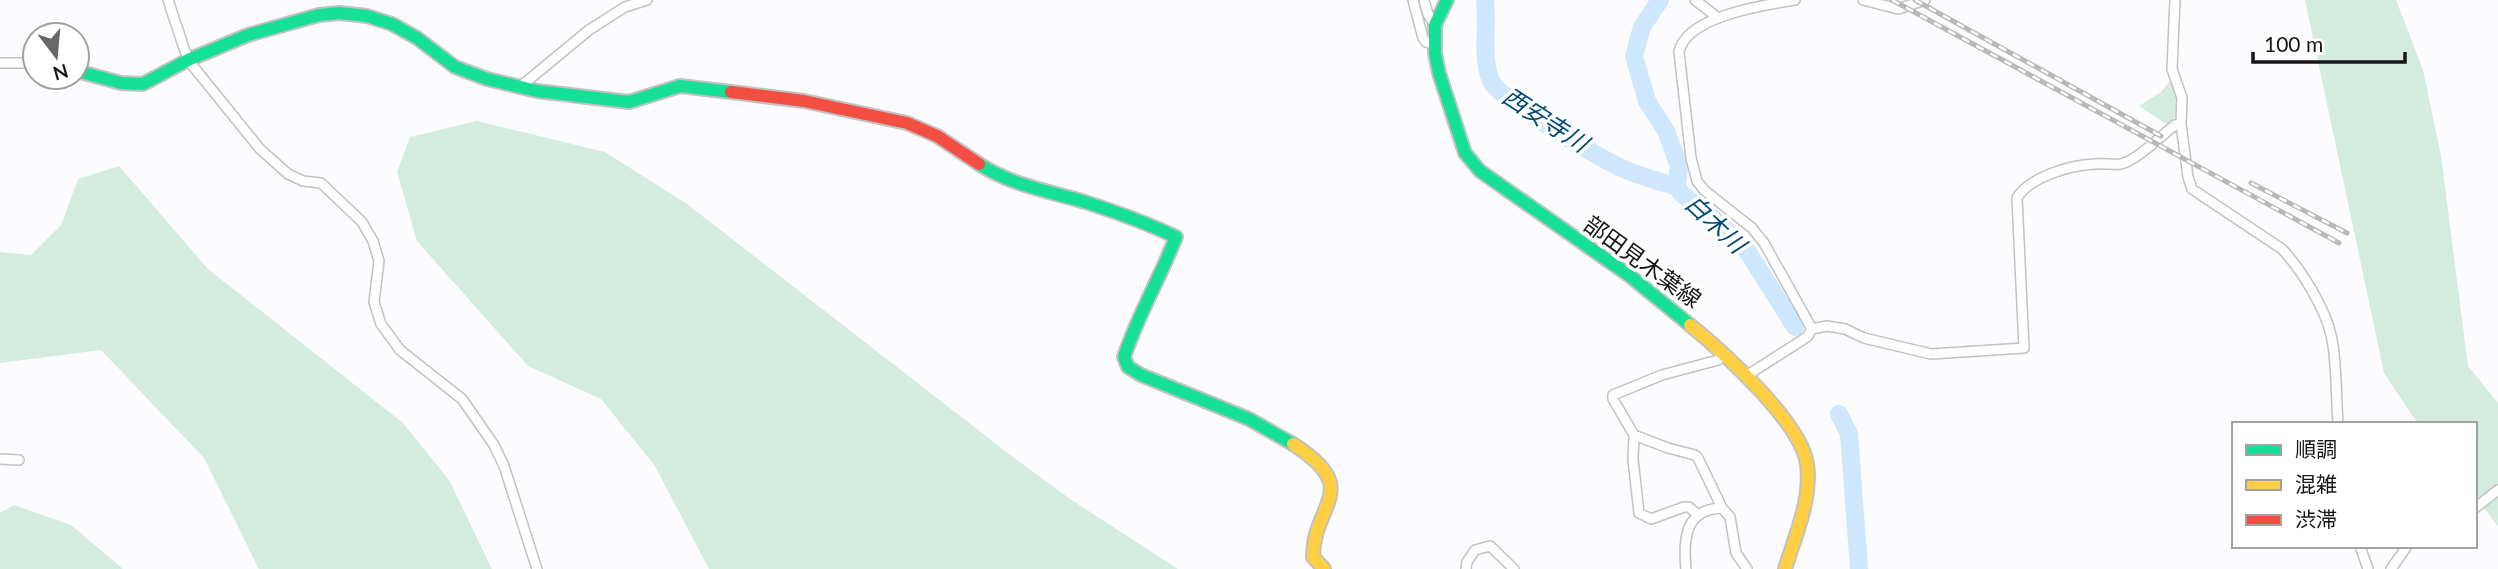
<svg xmlns="http://www.w3.org/2000/svg" width="2498" height="569" viewBox="0 0 2498 569" font-family="Lato,'Noto Sans JP',sans-serif">
<style>
.green{fill:#d4ecdf}
.lines{fill:none;stroke-linecap:round;stroke-linejoin:round}
.river{stroke:#cee7fc;stroke-width:18}
.street-casing{stroke:#c2c1c3;stroke-width:12}
.fast-casing{stroke:#c2c1c3;stroke-width:16}
.slow-casing{stroke:#c2c1c3;stroke-width:16}
.jam-casing{stroke:#c2c1c3;stroke-width:16}
.street{stroke:#fffeff;stroke-width:9}
.fast{stroke:#16e098;stroke-width:12}
.slow{stroke:#ffcf43;stroke-width:12}
.jam{stroke:#f24e42;stroke-width:12}
.rail-casing{stroke:#b9b8b9;stroke-width:5}
.rail{stroke:#fff;stroke-width:2.5;stroke-dasharray:8;stroke-linecap:butt}
.labels{text-anchor:middle;dominant-baseline:central;stroke-width:7;stroke-linejoin:round;paint-order:stroke}
.street-label{font-size:23px;fill:#181618;stroke:#fff}
.water-label{font-size:24px;font-style:italic;fill:#004b76;stroke:#fff}
</style>
<rect width="100%" height="100%" fill="#fcfbfd"/>
<path class="green" d="M2305 0H2396L2423 70 2441 156 2468 366 2498 403V526L2475 497V424H2418L2384 373Z
M2171 80 2179 97V114L2167 124 2139 106 2161 92Z
M477 121 605 152 687 204 1009 454 1070 499 1178 569H709L655 466 601 399 528 366 417 241 397 172 410 137Z
M119 166 208 269 403 423 449 480 492 569H259L204 458 101 350 0 363V252L31 255 61 225 78 179Z
M14 505 71 525 123 569H0V513Z"/>
<g class="lines">
<path class="river" d="M1485 0C1488 25 1481 57 1491 81 1500 100 1603 161 1626 170 1642 177 1660 181 1677 187
M1660 0 1642 27 1634 56 1647 101 1666 131 1679 166 1677 187 1682 194 1720 224 1748 252 1795 327
M1839 414 1849 434 1859 569"/>
<defs>
<path id="street" d="M168 0 188 60 260 149 288 174 303 181 321 183 362 222 373 241 379 261 374 302 381 324 400 350 462 399 494 445 504 466 537 569
M1413 0 1423 38 1426 42 1435 45
M1424 0 1428 14 1435 25
M1695 0 1717 17
M1795 0C1765 5 1686 16 1679 52L1691 158 1697 181 1704 190 1752 228 1764 243 1812 329
M1863 0 1898 9 1925 0
M2175 0 2172 69 2182 98 2181 124 2188 177 2192 189 2282 249C2301 269 2325 308 2331 335 2337 359 2336 398 2338 424
M0 63H35
M520 87 589 30 625 7 647 0
M1746 376 1807 337 1812 329 1827 326 1845 329 1864 338 1931 354 2024 348 2017 198C2029 177 2071 165 2094 164 2103 163 2113 165 2121 164 2137 160 2161 136 2175 125L2181 124
M1634 435 1668 448 1695 455 1698 458 1722 508
M0 459 19 460
M2475 508 2498 490
M1698 515 1689 507H1684L1651 519 1639 513 1633 459 1634 435 1613 399V395L1662 375 1718 360 1723 354
M2360 546 2368 569
M1466 569 1467 562 1475 550 1490 546 1514 569
M1686 569C1683 539 1685 509 1722 508L1730 517 1736 553 1747 569
M2391 569 2407 546"/>
<path id="fast" d="M1447 0 1435 25V53L1439 73 1465 153 1480 171 1630 276 1690 325
M77 71 121 83 143 84 188 60 248 35 319 15 339 13 367 16 392 24 417 38 455 67 487 79 537 91 629 102 680 86 731 92
M979 164C1011 185 1048 191 1085 202 1116 212 1147 223 1176 237 1160 278 1138 315 1124 357L1128 367 1141 375 1249 419 1293 444"/>
<path id="slow" d="M1690 325C1723 352 1801 422 1807 464 1812 499 1795 536 1785 569
M1293 444C1364 490 1313 503 1313 557L1324 569"/>
<path id="jam" d="M731 92 804 101 907 123 937 136 979 164"/>
</defs>
<use href="#street" class="street-casing"/>
<use href="#fast" class="fast-casing"/>
<use href="#slow" class="slow-casing"/>
<use href="#jam" class="jam-casing"/>
<use href="#street" class="street"/>
<use href="#fast" class="fast"/>
<use href="#slow" class="slow"/>
<use href="#jam" class="jam"/>
<defs>
<path id="rail" d="M1892 0 2339 243
M1915 0 2161 136
M2251 183 2347 233"/>
</defs>
<use href="#rail" class="rail-casing"/>
<use href="#rail" class="rail"/>
</g>
<g class="labels">
<g class="street-label">
<text transform="translate(1643 261) rotate(36)">部田見木葉線</text>
</g>
<g class="water-label">
<text transform="translate(1546 119) rotate(33)">西安寺川</text>
<text transform="translate(1716 223) rotate(43)">白木川</text>
</g>
</g>
<rect x="2232" y="422" width="245" height="126" fill="#ffffff" stroke="#a3a2a3" stroke-width="2"/>
<rect x="2246" y="445" width="35" height="10" fill="#16e098" stroke="#a3a2a3" stroke-width="2"/>
<text x="2295" y="457" font-size="21" fill="#181618">順調</text>
<rect x="2246" y="480" width="35" height="10" fill="#ffcf43" stroke="#a3a2a3" stroke-width="2"/>
<text x="2295" y="492" font-size="21" fill="#181618">混雑</text>
<rect x="2246" y="515" width="35" height="10" fill="#f24e42" stroke="#a3a2a3" stroke-width="2"/>
<text x="2295" y="527" font-size="21" fill="#181618">渋滞</text>
<g transform="translate(56 56) rotate(164)"><circle r="33" fill="#ffffff" stroke="#a3a2a3" stroke-width="2"/>
<path d="M0-5L12 26L0 18L-12 26Z" fill="#686668"/>
<text y="-10" font-size="19" font-weight="bold" text-anchor="middle" fill="#181618">N</text>
</g>
<path d="M2253 52v10h152v-10" fill="none" stroke="#181618" stroke-width="3.5"/>
<text x="2264" y="52" font-size="21" fill="#181618" stroke="#ffffff" stroke-width="5" paint-order="stroke">100 m</text>
</svg>
